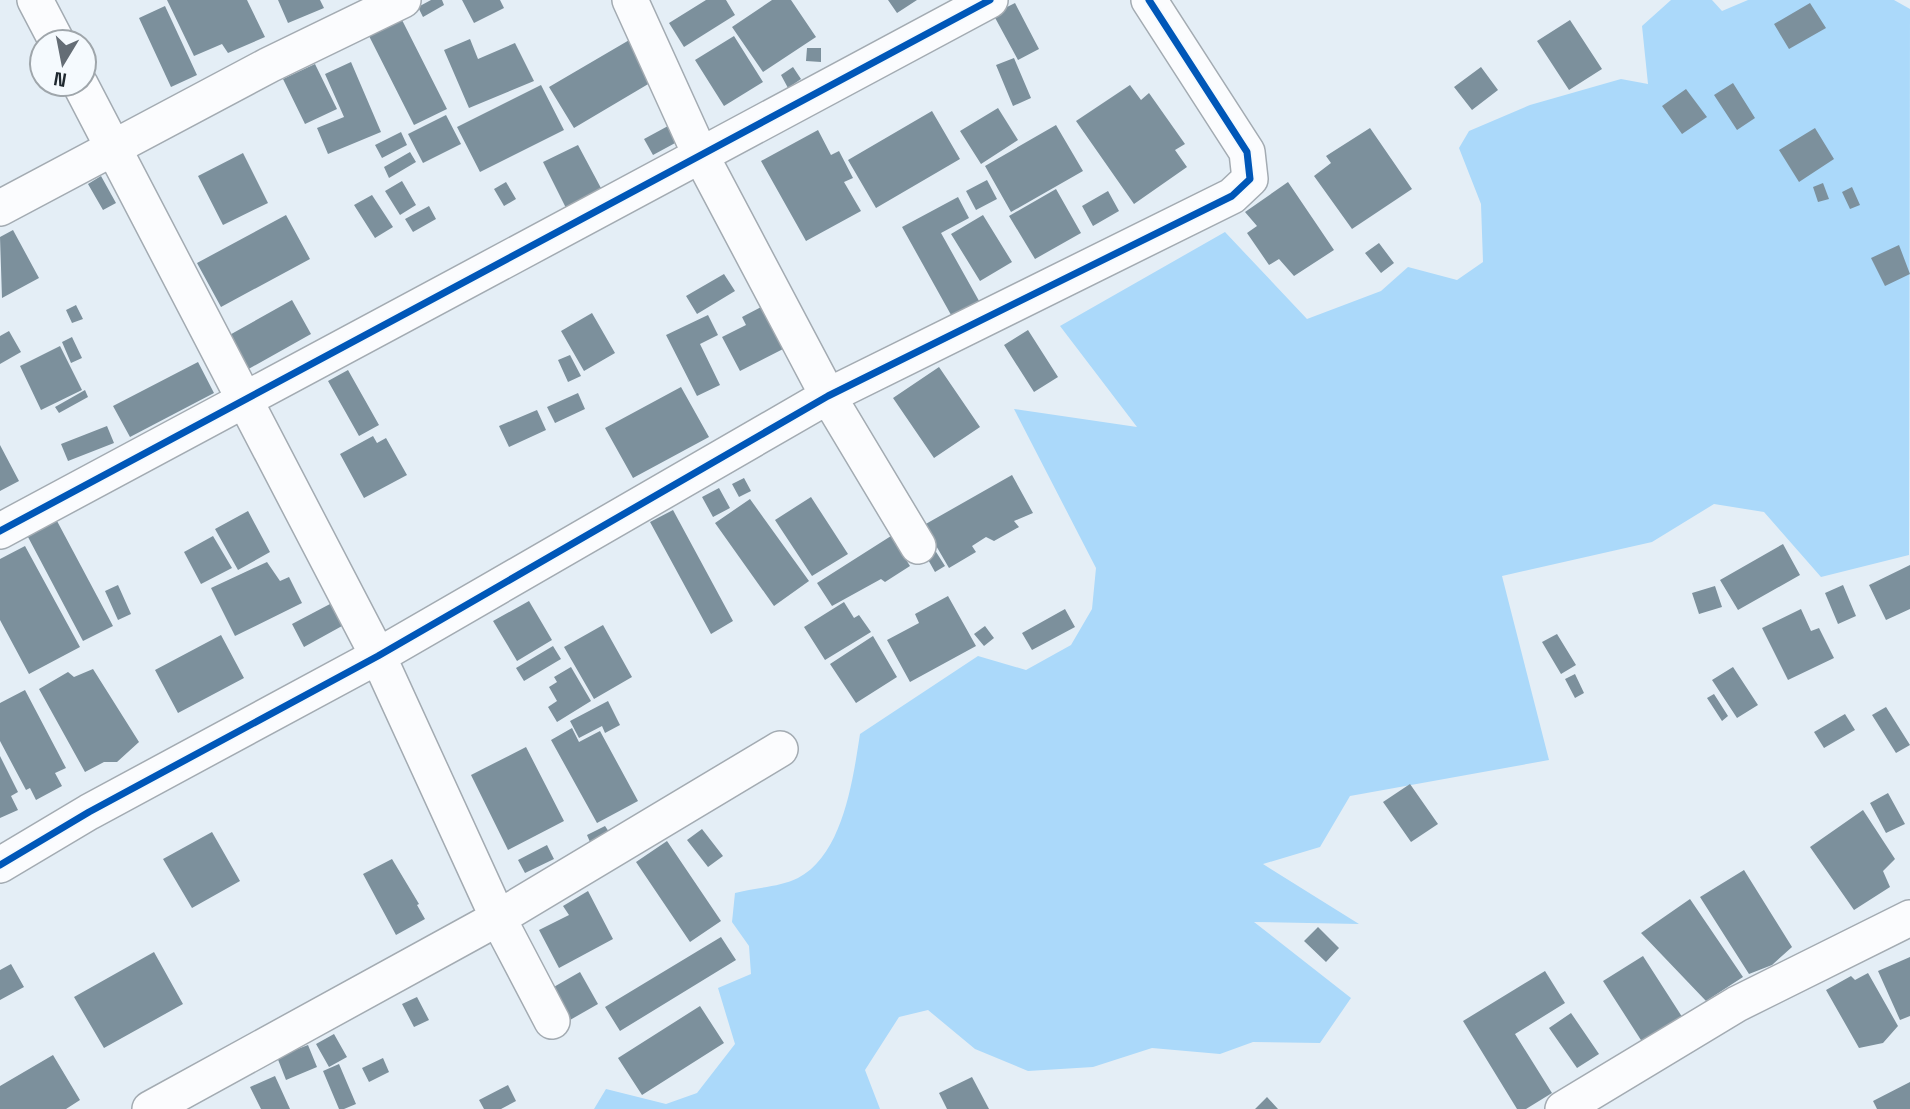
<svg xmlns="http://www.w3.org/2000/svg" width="1910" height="1109" viewBox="0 0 1910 1109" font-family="'Space Grotesk',sans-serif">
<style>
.green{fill:#abd9fa}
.building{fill:#7c909c}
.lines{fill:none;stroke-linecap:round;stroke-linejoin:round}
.street-casing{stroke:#a3abb2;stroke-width:38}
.street{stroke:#fbfcfe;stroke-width:35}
.cycleway-casing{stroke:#f5fafe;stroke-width:11}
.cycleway{stroke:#0057b8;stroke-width:7}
</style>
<rect width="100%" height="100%" fill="#e4eef6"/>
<path class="green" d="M1671 0H1712L1722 11 1748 0H1894L1910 9 1909 555 1821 577 1764 512 1714 504 1652 542 1502 576 1549 760 1350 796 1320 847 1263 864 1359 924 1254 922 1351 998 1320 1043 1253 1042 1220 1054 1152 1048 1093 1067 1028 1071 975 1049 928 1010 899 1017 865 1070 880 1109H594L606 1089 666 1104 697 1093 735 1044 718 988 751 974 749 946 732 922 735 893C754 888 780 887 798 878 843 855 853 779 860 734L978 656 1026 670 1071 645 1092 609 1096 568 1014 409 1137 427 1060 326 1225 232 1307 319 1381 291 1408 267 1457 280 1483 262 1481 204 1459 148 1469 131 1530 105 1621 79 1648 84 1642 26Z"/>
<path class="building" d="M167 0H247L265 37 228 53 222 44 194 56Z
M278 0H320L324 8 288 23Z
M431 0H442L444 5 423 17 418 7Z
M462 0H500L504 8 474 23Z
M706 0H726L735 15 684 47 669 23Z
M772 0H791L816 37 763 72 732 27Z
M888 0H917L897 13Z
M1015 3 1039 49 1018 60 993 14Z
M1810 3 1826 28 1789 49 1774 24Z
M165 6 197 75 171 87 139 18Z
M401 18 447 109 414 125 368 34Z
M1570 20 1602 69 1569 90 1537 41Z
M734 36 763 82 724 106 695 60Z
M470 39 478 59 515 43 534 81 469 108 444 50Z
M631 39 655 80 574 128 549 87Z
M807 48H821V62L806 61Z
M1014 58 1031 98 1013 106 996 65Z
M351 62 381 132 328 154 317 128 344 117 325 74Z
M315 64 337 109 305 124 283 79Z
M793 67 801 79 788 88 781 75Z
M1481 67 1498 90 1472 110 1454 87Z
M1733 83 1755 118 1737 130 1714 95Z
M541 85 564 130 480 172 457 127Z
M1130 85 1141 100 1149 93 1185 144 1175 150 1187 167 1134 204 1076 121Z
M1686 89 1707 117 1682 134 1662 106Z
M998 108 1018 140 981 164 960 131Z
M932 111 960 159 876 208 848 160Z
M446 115 461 144 423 163 408 134Z
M1056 125 1083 171 1011 212 985 166Z
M668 126 677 142 653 155 644 139Z
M1370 128 1412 189 1352 229 1314 176 1331 163 1326 156Z
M1815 128 1834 159 1799 182 1779 150Z
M818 130 831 155 839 151 853 178 844 182 861 211 806 241 761 161Z
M401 132 407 145 382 158 375 145Z
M578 145 602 190 566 208 543 162Z
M410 152 416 162 389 178 384 167Z
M243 153 268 203 223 225 198 176Z
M101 176 116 203 103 210 88 184Z
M987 180 997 199 976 210 966 191Z
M402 181 416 205 400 215 385 191Z
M506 182 516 199 504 206 494 189Z
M1288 182 1334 250 1294 276 1279 259 1269 265 1247 233 1257 226 1245 212Z
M1823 183 1829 199 1818 202 1813 187Z
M1852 187 1860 205 1850 209 1842 192Z
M1056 189 1081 233 1035 259 1009 216Z
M1108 191 1119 211 1093 226 1082 206Z
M372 195 393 227 375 238 354 205Z
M958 197 969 218 941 233 983 308 955 322 902 227Z
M429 206 436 219 413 232 405 219Z
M286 215 310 259 221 307 197 263Z
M983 215 1012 262 980 281 951 234Z
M13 230 39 278 2 298 0 237Z
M1379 243 1394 263 1381 273 1365 253Z
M1899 245 1910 274 1885 286 1871 258Z
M724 274 735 291 697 314 686 296Z
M292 300 311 334 245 371 226 337Z
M76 305 83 319 72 323 66 310Z
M765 305 787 347 740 371 722 337 746 325 742 317Z
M592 313 615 353 584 371 561 331Z
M708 315 718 335 700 344 720 385 697 396 666 335Z
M1028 330 1058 377 1034 392 1004 345Z
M9 331 21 352 0 364V336Z
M72 337 82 358 71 363 62 342Z
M60 346 82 390 41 410 20 366Z
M570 355 581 376 568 382 558 360Z
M198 362 214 393 130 437 113 406Z
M939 367 980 427 934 458 893 398Z
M348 370 379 425 359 436 328 381Z
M681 387 709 437 633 478 605 428Z
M85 390 88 397 59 413 55 407Z
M578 393 585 409 555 423 547 407Z
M537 410 546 430 509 447 499 426Z
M107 426 114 443 68 461 61 444Z
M373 436 377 443 386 438 407 475 364 498 340 454Z
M0 445 19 481 0 491Z
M1012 475 1033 513 1014 521 1019 527 994 541 986 537 972 546 976 552 949 568 924 525Z
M744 478 751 491 739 497 732 484Z
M719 488 730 508 713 517 702 497Z
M811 497 848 554 812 576 775 520Z
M750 499 809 581 774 606 715 523Z
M673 510 733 621 711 634 650 522Z
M248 511 270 552 238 570 215 529Z
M57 521 113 626 83 641 28 537Z
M213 536 232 568 201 584 184 552Z
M891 536 910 566 885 582 881 579 832 606 817 583Z
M931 544 945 566 935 572 922 549Z
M1783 544 1800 575 1738 610 1720 580Z
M25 546 80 647 29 674 0 620V559Z
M267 562 280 581 289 577 302 603 235 636 211 588Z
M1910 565V609L1886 620 1869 585Z
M118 585 131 614 118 620 105 591Z
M1843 585 1856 616 1838 624 1825 593Z
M1715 586 1722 607 1699 614 1692 593Z
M948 596 976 646 910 682 887 640 919 623 915 614Z
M529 601 552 640 517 661 493 621Z
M844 602 854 618 859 615 871 632 825 660 804 627Z
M330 604 342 626 304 647 292 624Z
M1065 609 1075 627 1032 650 1022 633Z
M1801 609 1811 631 1819 628 1834 658 1788 680 1762 628Z
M603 625 632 677 594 699 564 647Z
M985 626 994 638 984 646 974 634Z
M1557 634 1576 665 1561 674 1542 642Z
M221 635 244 678 178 713 155 670Z
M873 636 897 677 856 703 830 664Z
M553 646 561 659 524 681 516 668Z
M571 667 591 701 557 722 548 707 557 701 549 687 557 682 554 677Z
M1733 667 1758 705 1737 718 1712 680Z
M93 669 139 742 117 762H104L85 772 39 689 68 672 74 677Z
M1575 674 1584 693 1575 698 1565 679Z
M25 690 66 768 55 773 62 786 36 800 30 788 26 790 0 741V703Z
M1714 694 1728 716 1722 721 1707 698Z
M608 701 620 725 605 733 602 726 579 738 570 721Z
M1886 707 1910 745 1896 753 1872 715Z
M1845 714 1855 730 1824 748 1814 732Z
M572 728 579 742 600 731 638 801 597 823 551 740Z
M526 747 564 821 508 850 471 775Z
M0 756 18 792 11 796 18 810 0 818Z
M1410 784 1438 824 1411 842 1383 802Z
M1888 793 1905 824 1886 833 1870 803Z
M1863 810 1895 859 1883 871 1890 887 1854 910 1810 847Z
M605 826 609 832 590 842 587 835Z
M702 829 723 856 708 867 687 840Z
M212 832 240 881 192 908 163 859Z
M667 841 721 921 690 942 636 862Z
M547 845 554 859 525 873 518 860Z
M392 859 419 904 417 905 425 919 396 935 363 874Z
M1744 870 1792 947 1772 965 1749 974 1700 897Z
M588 891 613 939 559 968 539 930 569 915 563 906Z
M1690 899 1743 977 1706 1001 1641 933Z
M1318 927 1339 948 1326 962 1304 941Z
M721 937 736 960 620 1031 605 1007Z
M154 952 183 1004 104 1048 74 997Z
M1643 956 1688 1026 1648 1051 1603 981Z
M1910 957V1016L1900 1020 1878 971Z
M11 964 24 987 0 1000V970Z
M1545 971 1565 1003 1515 1034 1552 1093 1526 1109H1517L1463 1021Z
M580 972 598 1004 570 1020 552 988Z
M1868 973 1898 1026 1883 1043 1859 1048 1826 990 1851 976 1855 980Z
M417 997 429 1020 414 1027 402 1004Z
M700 1006 724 1043 642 1095 618 1058Z
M1571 1013 1599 1054 1577 1068 1549 1028Z
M334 1034 347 1057 329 1067 316 1044Z
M308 1045 317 1067 286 1080 277 1057Z
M53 1055 80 1100 66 1109H0V1086Z
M383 1058 389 1072 369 1082 362 1068Z
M339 1064 356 1104 344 1109H339L323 1071Z
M275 1076 290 1109H261L250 1087Z
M972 1077 989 1109H947L939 1093Z
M1910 1082V1109H1877L1873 1101Z
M508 1085 516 1101 501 1109H484L479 1100Z
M1267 1097 1278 1109H1255Z"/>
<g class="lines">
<defs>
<path id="street" d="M35 0 57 42
M630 0 700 154 828 396 918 546
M80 84 378 656 498 918 552 1021
M0 208 269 65 403 0
M0 531 990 0
M0 865 89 812 378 656 828 396 1232 196 1250 179 1247 152 1149 0
M150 1109 498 918 780 749
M1563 1109 1737 1004 1910 918"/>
</defs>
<use href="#street" class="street-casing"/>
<use href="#street" class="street"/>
<defs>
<path id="cycleway" d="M0 531 990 0
M0 865 89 812 378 656 828 396 1232 196 1250 179 1247 152 1149 0"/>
</defs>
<use href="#cycleway" class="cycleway-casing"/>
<use href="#cycleway" class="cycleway"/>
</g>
<g transform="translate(63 63) rotate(190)"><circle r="33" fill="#f5fafe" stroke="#9fa6ab" stroke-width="2"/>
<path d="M0-5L12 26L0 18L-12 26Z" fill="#646d75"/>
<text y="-10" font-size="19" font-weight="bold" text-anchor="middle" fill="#1f282f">N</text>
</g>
</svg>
